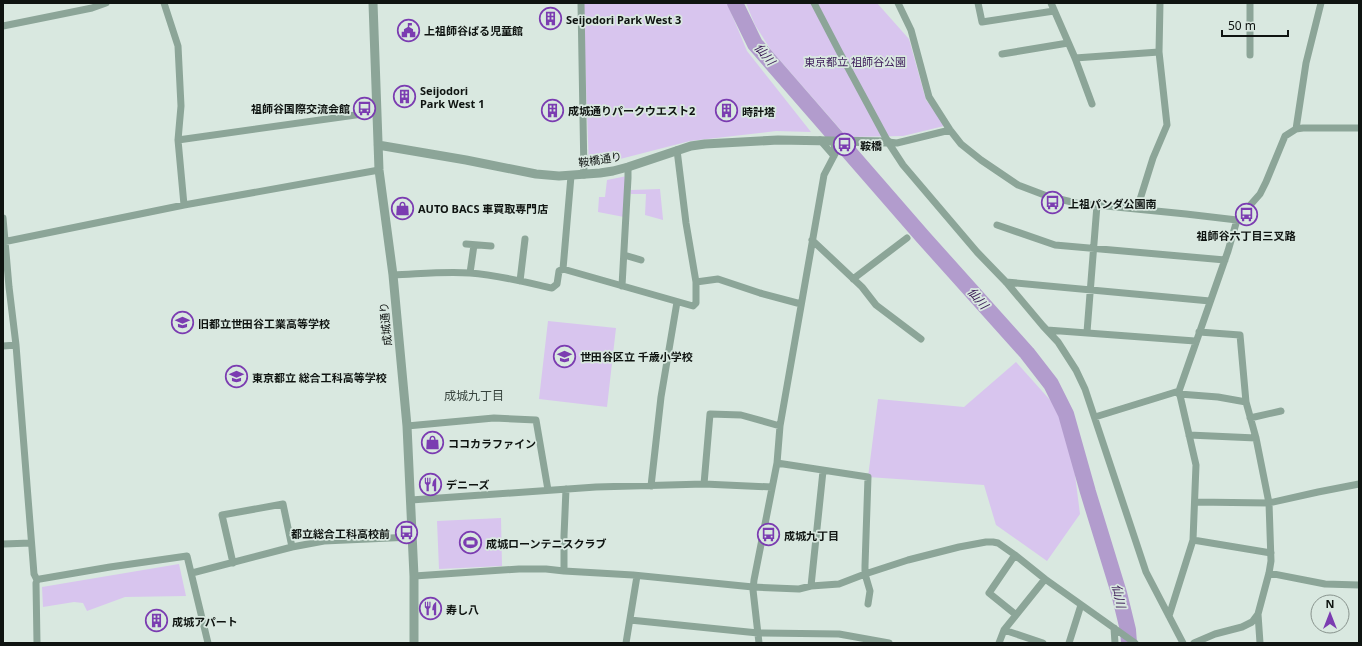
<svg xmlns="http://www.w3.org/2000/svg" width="1362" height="646" viewBox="0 0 1362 646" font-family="'Noto Sans','Noto Sans JP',sans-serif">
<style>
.green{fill:#d8c5ee}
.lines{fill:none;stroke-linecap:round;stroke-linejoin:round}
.river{stroke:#b29ccd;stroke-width:16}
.minor{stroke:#8ca598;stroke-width:7}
.tertiary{stroke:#8ca598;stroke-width:9}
.labels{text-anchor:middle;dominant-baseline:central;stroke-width:3.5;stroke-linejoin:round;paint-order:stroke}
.poi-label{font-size:11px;font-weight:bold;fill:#0f1411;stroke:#d9e8e0;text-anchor:start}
.park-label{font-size:11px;fill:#41215d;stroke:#d9e8e0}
.street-label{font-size:11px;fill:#0f1411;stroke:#d9e8e0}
.water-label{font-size:12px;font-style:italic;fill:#3a1a55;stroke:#d9e8e0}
.neighbourhood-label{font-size:12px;fill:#37433d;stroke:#d9e8e0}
</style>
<rect width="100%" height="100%" fill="#d9e8e0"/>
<path class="green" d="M583 3H727L747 51 811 132 776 131 690 141 589 167Z
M746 3H877L909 39 926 100 937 113 944 126 903 136 847 137 771 50 755 25Z
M627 176 624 217 598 212 599 197H605L607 180Z
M660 189 663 219V220L645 215 646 194H631V190Z
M548 321 616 328 607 407 539 399Z
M1016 362 1068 420 1080 514 1047 561 996 525 984 485 868 477 878 399 964 407Z
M501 518 502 566 439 569 437 521Z
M179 564 186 596 125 597 87 611 83 603 74 602 43 607 42 587Z"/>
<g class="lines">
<path class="river" d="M735 3 755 44 923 237 1027 353 1051 384 1066 414 1088 492 1119 593 1128 630 1129 643"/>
<path class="minor" d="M164 3 178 46 181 106 178 140 184 205
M581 3 584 175
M814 3 840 53 888 142 903 165 977 252 1006 282 1043 326 1058 342 1076 370 1085 389 1146 572 1183 643
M898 3 911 30 929 97 950 130 961 144 981 160 1018 185 1047 196 1076 203 1186 214 1237 220
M978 3 982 22 1054 11
M1051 3 1075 58 1092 104
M1250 3V55
M3 26 92 8 106 3
M1002 54 1068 43
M1075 58 1159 52
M1296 129 1306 63 1321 3
M178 140 377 112
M820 140 834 156
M888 142 897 143 950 130
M677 150 686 223 696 282
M1137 209 1153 158 1167 125 1159 52 1160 3
M3 218 9 287 16 345 34 574 37 580
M997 225 1055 245 1225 260
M812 240 862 287 876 305 921 339
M3 242 184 205 379 170
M466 244 491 246
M624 255 641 260
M563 269 571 176
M470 273 474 245
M393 275C419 274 445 271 470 273 498 275 525 282 552 288L557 284 559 271 563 269 693 306 696 303V282L718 279 760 293 801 304
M853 279 907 238
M520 281 525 239
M1006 282 1210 301
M622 286 628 178V167
M1047 330 1195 341
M1087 332 1097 205
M1199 332 1240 335 1246 402
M3 346 16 345
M1179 394 1218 397 1246 402 1256 438 1269 503 1271 561 1269 573 1258 614 1252 622 1242 627 1215 634 1194 643
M1095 417 1179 391
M1250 418 1281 411
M407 426 494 418 536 420 548 490
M1189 435 1256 438
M777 463 868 477 865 566V574L870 591 868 604
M704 484 710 414 741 415 780 426
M651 486 661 397 677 302
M411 500 596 487 704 484 772 487
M1195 502 1269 503 1318 492 1359 484
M1193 540 1271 553
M3 544 31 543
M233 563 222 515 283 504 292 547
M564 571V536L566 489
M192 573 292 547 324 541 412 537
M1269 573 1325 584 1359 585
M414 576 519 569H546L564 571 633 575 753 587 799 589 811 586 839 584 865 574 908 560 959 547 986 542H993L998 543 1015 555 1045 579 1135 643
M37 580 40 579 110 567 187 556 208 643
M811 586 823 471
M1015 614 989 593 1015 555
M1258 614 1260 643
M1169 616 1193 540 1196 465 1179 391 1228 251 1237 220 1260 194 1266 182 1285 136 1296 129 1303 128H1359
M630 620 758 633 839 634 889 643
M1114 628 1115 643
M1004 630 1043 643
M37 643 36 583 37 580
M626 643 637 576
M759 643 753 590 754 580 777 463 780 426 824 175 835 154 834 141
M999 643 1004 630 1045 579
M1069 643 1081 605"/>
<path class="tertiary" d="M373 3 379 170 393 275 407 426 414 576V643
M378 145 466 160 536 174 559 176 600 173 613 171 628 167 691 146 705 144 778 140 888 142"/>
</g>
<defs>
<symbol id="building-ring" viewBox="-11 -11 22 22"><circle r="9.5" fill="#d9e8e0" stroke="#7b3cb1" stroke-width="1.5"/><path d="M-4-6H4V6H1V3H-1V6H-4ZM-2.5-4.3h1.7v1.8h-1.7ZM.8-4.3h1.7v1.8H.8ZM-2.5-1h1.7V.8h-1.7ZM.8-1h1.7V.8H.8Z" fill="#7b3cb1"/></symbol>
<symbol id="civic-ring" viewBox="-11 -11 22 22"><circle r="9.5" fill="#d9e8e0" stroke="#7b3cb1" stroke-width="1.5"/><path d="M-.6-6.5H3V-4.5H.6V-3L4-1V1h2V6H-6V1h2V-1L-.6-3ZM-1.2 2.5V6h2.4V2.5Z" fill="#7b3cb1"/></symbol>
<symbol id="bus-ring" viewBox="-11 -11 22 22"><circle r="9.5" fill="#d9e8e0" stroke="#7b3cb1" stroke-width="1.5"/><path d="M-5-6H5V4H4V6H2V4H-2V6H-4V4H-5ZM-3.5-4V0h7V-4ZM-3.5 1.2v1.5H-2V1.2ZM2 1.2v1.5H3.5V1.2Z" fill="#7b3cb1"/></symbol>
<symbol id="shop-ring" viewBox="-11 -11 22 22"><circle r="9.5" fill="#d9e8e0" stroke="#7b3cb1" stroke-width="1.5"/><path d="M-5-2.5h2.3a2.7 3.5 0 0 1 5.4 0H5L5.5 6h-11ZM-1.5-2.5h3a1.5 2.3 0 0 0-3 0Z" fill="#7b3cb1"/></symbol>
<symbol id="school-ring" viewBox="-11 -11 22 22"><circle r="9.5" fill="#d9e8e0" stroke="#7b3cb1" stroke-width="1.5"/><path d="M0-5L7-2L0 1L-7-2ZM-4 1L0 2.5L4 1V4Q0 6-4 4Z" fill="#7b3cb1"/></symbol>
<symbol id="restaurant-ring" viewBox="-11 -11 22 22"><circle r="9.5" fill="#d9e8e0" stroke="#7b3cb1" stroke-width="1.5"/><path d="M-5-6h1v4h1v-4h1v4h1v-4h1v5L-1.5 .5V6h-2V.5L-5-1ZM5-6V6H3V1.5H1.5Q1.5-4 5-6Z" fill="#7b3cb1"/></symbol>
<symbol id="stadium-ring" viewBox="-11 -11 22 22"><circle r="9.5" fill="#d9e8e0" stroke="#7b3cb1" stroke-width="1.5"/><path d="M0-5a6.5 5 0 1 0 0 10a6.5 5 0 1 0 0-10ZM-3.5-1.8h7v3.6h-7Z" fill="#7b3cb1"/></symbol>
</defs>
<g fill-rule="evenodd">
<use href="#building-ring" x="538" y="6" width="25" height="25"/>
<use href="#civic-ring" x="396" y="18" width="25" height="25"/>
<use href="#building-ring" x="392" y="84" width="25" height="25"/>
<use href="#bus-ring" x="352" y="96" width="25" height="25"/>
<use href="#building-ring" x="540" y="98" width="25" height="25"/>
<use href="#building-ring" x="714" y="98" width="25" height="25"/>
<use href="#bus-ring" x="832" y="132" width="25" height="25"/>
<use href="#bus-ring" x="1040" y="190" width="25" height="25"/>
<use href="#shop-ring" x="390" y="196" width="25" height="25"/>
<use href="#bus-ring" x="1234" y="202" width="25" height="25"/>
<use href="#school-ring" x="170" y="310" width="25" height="25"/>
<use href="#school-ring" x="552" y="344" width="25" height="25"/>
<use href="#school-ring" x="224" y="364" width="25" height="25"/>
<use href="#shop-ring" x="420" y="430" width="25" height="25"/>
<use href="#restaurant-ring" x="418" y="472" width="25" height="25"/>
<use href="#bus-ring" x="394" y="520" width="25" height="25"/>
<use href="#bus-ring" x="756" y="522" width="25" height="25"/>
<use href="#stadium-ring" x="458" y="530" width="25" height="25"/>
<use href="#restaurant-ring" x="418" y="596" width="25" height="25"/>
<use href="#building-ring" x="144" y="608" width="25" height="25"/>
</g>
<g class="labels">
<g class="poi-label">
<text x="566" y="19">Seijodori Park West 3</text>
<text x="424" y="30">上祖師谷ぱる児童館</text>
<text x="420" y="90">Seijodori<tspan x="420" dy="13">Park West 1</tspan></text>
<text x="350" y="108" text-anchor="end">祖師谷国際交流会館</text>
<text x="568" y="110">成城通りパークウエスト2</text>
<text x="742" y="111">時計塔</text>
<text x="860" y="145">鞍橋</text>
<text x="1068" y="203">上祖パンダ公園南</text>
<text x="418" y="208">AUTO BACS 車買取専門店</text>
<text x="1246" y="235" text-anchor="middle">祖師谷六丁目三叉路</text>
<text x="198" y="323">旧都立世田谷工業高等学校</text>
<text x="580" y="356">世田谷区立 千歳小学校</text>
<text x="252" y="377">東京都立 総合工科高等学校</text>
<text x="448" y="443">ココカラファイン</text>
<text x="446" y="484">デニーズ</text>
<text x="390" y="533" text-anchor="end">都立総合工科高校前</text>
<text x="784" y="535">成城九丁目</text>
<text x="486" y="543">成城ローンテニスクラブ</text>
<text x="446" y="609">寿し八</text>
<text x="172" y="621">成城アパート</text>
</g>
<g class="park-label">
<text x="855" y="61">東京都立 祖師谷公園</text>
</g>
<g class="street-label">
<text transform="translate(600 159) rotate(-9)">鞍橋通り</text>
<text transform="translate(385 324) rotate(-95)">成城通り</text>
</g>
<g class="water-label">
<text transform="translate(765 54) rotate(50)">仙川</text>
<text transform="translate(978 298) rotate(49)">仙川</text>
<text transform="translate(1119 596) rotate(77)">仙川</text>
</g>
<g class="neighbourhood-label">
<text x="474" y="395">成城九丁目</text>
</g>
</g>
<rect width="1362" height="646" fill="none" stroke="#0f1411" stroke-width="8"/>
<g transform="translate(1330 614)"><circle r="19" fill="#d9e8e0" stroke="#88938d"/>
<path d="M0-3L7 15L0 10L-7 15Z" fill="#7b3cb1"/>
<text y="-6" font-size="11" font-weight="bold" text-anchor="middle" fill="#0f1411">N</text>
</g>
<path d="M1222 30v6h66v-6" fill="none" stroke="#0f1411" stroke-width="2"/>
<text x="1228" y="30" font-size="12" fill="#0f1411" stroke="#d9e8e0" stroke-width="3" paint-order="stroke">50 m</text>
</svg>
